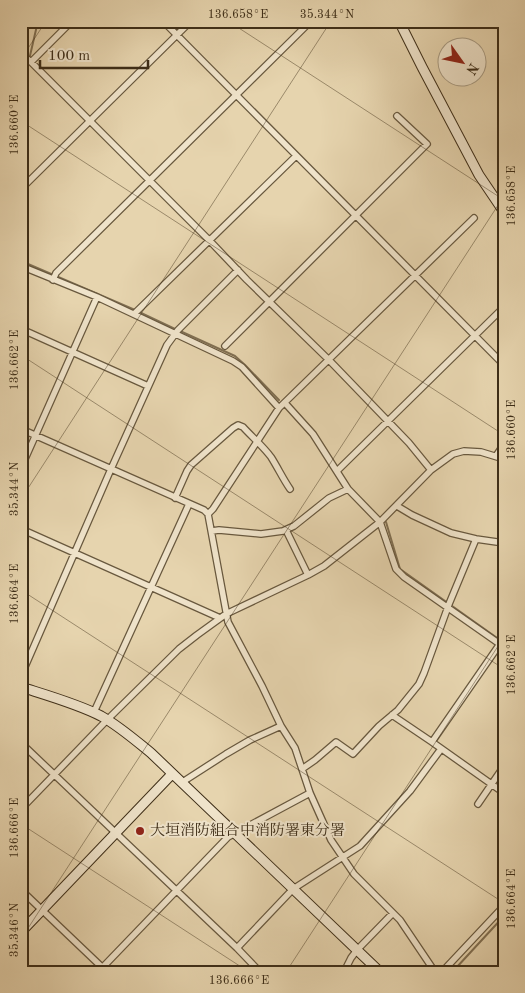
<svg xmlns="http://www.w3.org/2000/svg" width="525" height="993" viewBox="0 0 525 993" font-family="'Old Standard TT','Noto Serif JP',serif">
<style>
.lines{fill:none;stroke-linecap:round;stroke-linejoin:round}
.stream{stroke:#817053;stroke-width:2}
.street-casing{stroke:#68583e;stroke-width:8}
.secondary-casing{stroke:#3e2e18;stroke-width:11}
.street{stroke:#efe3ca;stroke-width:5.5}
.secondary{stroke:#efe3ca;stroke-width:9}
.ticks{fill:none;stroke:#3e2e18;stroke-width:1;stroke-opacity:0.45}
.poi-dot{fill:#8f2418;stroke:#efe3ca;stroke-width:2}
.labels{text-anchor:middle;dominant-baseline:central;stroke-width:4;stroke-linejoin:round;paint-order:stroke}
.poi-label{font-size:15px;fill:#3e2e18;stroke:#efe3ca;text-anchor:start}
.neatline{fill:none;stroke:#3e2e18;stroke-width:2}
.ticks-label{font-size:12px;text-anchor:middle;fill:#3e2e18}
</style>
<rect width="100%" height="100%" fill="#e6d4ae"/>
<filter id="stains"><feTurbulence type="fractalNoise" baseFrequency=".004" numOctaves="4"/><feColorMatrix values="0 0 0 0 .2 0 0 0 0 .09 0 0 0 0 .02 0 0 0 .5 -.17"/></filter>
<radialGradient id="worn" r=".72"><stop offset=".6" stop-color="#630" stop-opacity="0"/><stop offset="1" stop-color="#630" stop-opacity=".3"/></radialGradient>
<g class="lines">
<path class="stream" d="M21 82 29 60 38 21
M21 261 135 310
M139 312 175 329
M180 331 235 356 245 365 279 400
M386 522 400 569 500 640
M456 972V968L504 916"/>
<defs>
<path id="street" d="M163 21 504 365
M21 58H26L31 62 209 240 247 280 329 360 409 443 431 470
M31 62 72 21
M21 189 191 21
M21 266 97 297 233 361 242 367 279 408
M53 280 56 273 311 21
M134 314 296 156
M21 329 148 386
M225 346 427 144 397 116
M285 403 313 434 348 489
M21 429 204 510 208 514 228 622 262 686 281 726 295 748 310 793 331 840 354 874 400 920 435 972
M496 456 504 444
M21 468 97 297
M337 471 504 307
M175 498 187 471 191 465 233 428 238 425 243 427C252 437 263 446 271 457 278 468 283 479 290 489
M397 506 412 515 451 533 476 539 504 543
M208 514 213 509 279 408 474 218
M21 529 220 618
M286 530 308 575
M212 531 219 530 261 534 283 531 294 526 329 498 348 489 380 522 396 569 404 577 504 647
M504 638 432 742 504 793
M21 676 111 469 167 345 178 330 238 270
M94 712 189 504
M392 715 432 742
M21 743 237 948
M302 769 315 760 336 742 353 754 379 726 398 710 419 684 424 673 449 604 476 539
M181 783 226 754 250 740 281 726
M478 804 504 766
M21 809 107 720 179 649 197 635 226 614 308 575 324 566 380 522 431 470 453 454 464 451 481 452 504 459
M21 890 107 972
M102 968 228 837 310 793
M260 972 237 948 293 889 360 846 410 791 441 749
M344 972 351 958 357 950 393 913
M442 972 504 906"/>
<path id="secondary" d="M399 21 422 67 479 175 504 212
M21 687C46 695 78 704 101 716 119 726 135 740 151 753L380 972
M21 932 172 774"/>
</defs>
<use href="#street" class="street-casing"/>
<use href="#secondary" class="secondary-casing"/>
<use href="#street" class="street"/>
<use href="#secondary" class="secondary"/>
</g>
<path class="ticks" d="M228 21 504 200M21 59 46 21M21 121 504 435M21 355 504 669M21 499 331 21M21 590 504 903M21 824 249 972M21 939 504 196M286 972 504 637"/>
<circle class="poi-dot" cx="140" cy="831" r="5"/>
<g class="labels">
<g class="poi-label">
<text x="150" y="831">大垣消防組合中消防署東分署</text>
</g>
</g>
<rect width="525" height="993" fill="none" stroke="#e6d4ae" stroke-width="55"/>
<g transform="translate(462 62) rotate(123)"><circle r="24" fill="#efe3ca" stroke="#a89b83"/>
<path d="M0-4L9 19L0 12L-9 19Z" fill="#8f2418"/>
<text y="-8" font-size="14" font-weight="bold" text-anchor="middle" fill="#3e2e18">N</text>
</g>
<path d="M40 60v8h108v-8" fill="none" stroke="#3e2e18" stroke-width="2.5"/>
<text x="48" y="60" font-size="15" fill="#3e2e18" stroke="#efe3ca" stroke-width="4" paint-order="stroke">100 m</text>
<rect x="28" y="28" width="470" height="938" class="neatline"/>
<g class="ticks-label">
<text x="238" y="18">136.658°E</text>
<text x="327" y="18">35.344°N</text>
<text transform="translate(14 125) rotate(-90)" y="4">136.660°E</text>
<text transform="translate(511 196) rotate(-90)" y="4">136.658°E</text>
<text transform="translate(14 360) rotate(-90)" y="4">136.662°E</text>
<text transform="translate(511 430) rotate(-90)" y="4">136.660°E</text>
<text transform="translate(14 489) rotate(-90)" y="4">35.344°N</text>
<text transform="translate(14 594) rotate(-90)" y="4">136.664°E</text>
<text transform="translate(511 665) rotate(-90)" y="4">136.662°E</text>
<text transform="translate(14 828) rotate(-90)" y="4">136.666°E</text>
<text transform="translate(511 899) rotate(-90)" y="4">136.664°E</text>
<text transform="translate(14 930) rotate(-90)" y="4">35.346°N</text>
<text x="239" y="984">136.666°E</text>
</g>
<rect width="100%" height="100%" filter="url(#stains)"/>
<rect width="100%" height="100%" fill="url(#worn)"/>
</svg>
